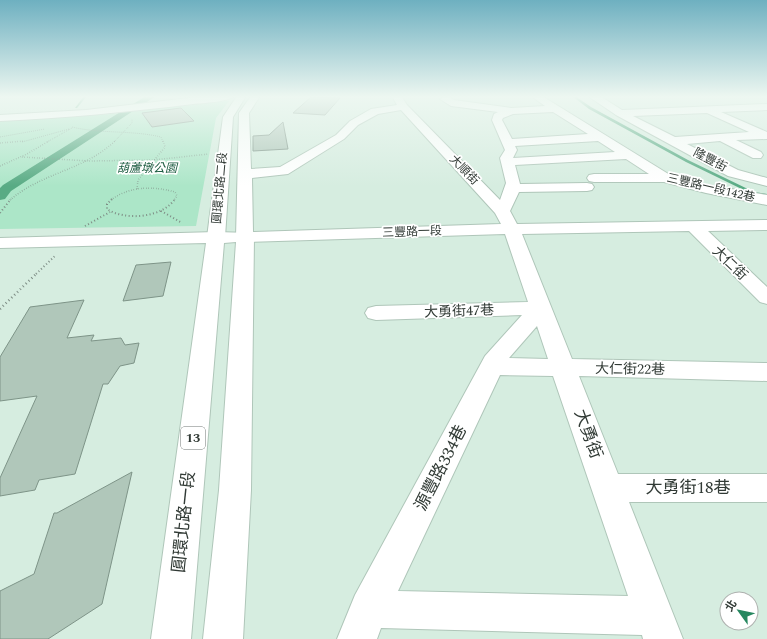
<svg xmlns="http://www.w3.org/2000/svg" width="767" height="639" viewBox="0 0 767 639" font-family="Spectral,'Noto Sans TC',serif">
<style>
.green{fill:#ace6c8}
.lines{fill:none;stroke-linecap:round;stroke-linejoin:round}
.stream{fill:#58ab84;fill-rule:evenodd}
.canal{fill:#58ab84;fill-rule:evenodd}
.building{fill:#b0c7ba;stroke:#7e9488}
.minor-casing{stroke:#afc6b9;stroke-width:2}
.major-casing{stroke:#afc6b9;stroke-width:2}
.path-far3{stroke:#7e8d85;stroke-width:1;stroke-dasharray:0.5 1.5;stroke-linecap:butt}
.path-far2{stroke:#7e8d85;stroke-width:1.5;stroke-dasharray:0.5 2;stroke-linecap:butt}
.path-far1{stroke:#7e8d85;stroke-width:2;stroke-dasharray:1 2.5;stroke-linecap:butt}
.path{stroke:#7e8d85;stroke-width:2.5;stroke-dasharray:1 3;stroke-linecap:butt}
.minor{fill:#fff;fill-rule:evenodd}
.major{fill:#fff;fill-rule:evenodd}
.labels{text-anchor:middle;dominant-baseline:central;stroke-width:3.5;stroke-linejoin:round;paint-order:stroke}
.far-street-label{font-size:12px;fill:#313a35;stroke:#fff}
.far-park-label{font-size:12px;font-style:italic;fill:#205f44;stroke:#fff}
.shield{fill:#fff;stroke:#6f7572;stroke-width:1}
.shield-label{font-size:13px;font-weight:bold;fill:#313a35}
.street-label{font-size:14px;fill:#313a35;stroke:#fff}
.near-street-label{font-size:17px;fill:#313a35;stroke:#fff}
</style>
<rect width="100%" height="100%" fill="#d6ede0"/>
<path class="green" d="M220 100 229 101 216 118 196 226 0 229V121L111 114Z"/>
<g class="lines">
<path class="stream" d="M84 96H87L77 108H75Z
M572 96H575L591 107 688 160 754 192 767 194V196L752 194 686 162 589 109Z"/>
<path class="canal" d="M146 96H156L11 191 5 199 0 200V188L3 185Z"/>
</g>
<path class="building" d="M311 97 340 98 325 115 293 113Z
M181 108 194 121 152 127 142 113Z
M283 122 288 149 253 151V136L269 135Z
M171 262 163 296 123 301 136 265Z
M84 300 67 338 94 335 91 341 121 338 125 345 139 343 134 363 120 366 108 384H103L75 474 39 480 35 490 0 496V478L37 396 0 401V357L30 307Z
M132 472 102 604 48 639H0V591L34 574 54 513H57Z"/>
<g class="lines">
<defs>
<path id="minor" d="M206 96H234C228 102 202 103 193 104 129 112 64 118 0 121V115L86 110Z
M237 96H246L233 117 225 237 222 241 216 242 210 241 207 237 223 117Z
M251 96H260L249 113 251 169 280 167 336 135 350 121 371 109 397 105 392 96H401L407 105 500 200 506 183 500 158 505 150 492 120 494 114 498 112 451 106 440 99 446 96 454 100 511 108 545 106 531 96H542L670 175 707 185 767 195V205L706 193 664 182H594L589 181 587 178 589 175 594 174H649L626 159 515 165 520 184 587 183 592 184 594 187 592 190 587 191 519 192 510 211 517 224 767 220V230L708 231 767 287V304L760 302 689 231 522 234 572 359 767 363V381L579 376 618 474H767V502H629L683 639H643L642 635 381 628 377 639H337L355 595 485 356 522 315 376 320 368 318 365 313 368 308 376 306 528 302 505 234 245 242 239 241 236 237 239 113ZM401 110 495 213 501 224 253 232 252 178 288 174 344 139 358 125 378 114ZM553 112 588 134 512 139 502 120 503 118 513 114ZM598 141 615 152 513 158 517 150 515 146ZM537 326 548 359 509 358ZM500 375 553 376 628 596 398 591Z
M588 96H600L622 110 767 104V110L721 112 767 132V139L736 140 761 152 763 155 761 158H753L720 141 687 144 738 170 767 178V186L728 176 616 115ZM707 113 749 132 675 137 633 116Z"/>
<path id="major" d="M216 232 251 233 254 237 251 490 243 639H203L219 490 236 242 224 243 191 639H151L206 243 0 248V238Z"/>
</defs>
<use href="#minor" class="minor-casing"/>
<use href="#major" class="major-casing"/>
<path class="path-far3" d="M72 127C101 134 132 130 161 137L163 142
M0 137 45 129
M22 142 69 129
M47 142 72 128
M114 142 132 123V119"/>
<path class="path-far2" d="M0 143 25 141
M22 157 89 161 153 160 209 154
M0 166 27 154 49 141
M137 189 138 180 165 147 163 141
M10 200C41 173 85 170 115 141
M111 200C129 186 154 186 175 192L177 196 174 200"/>
<path class="path-far1" d="M112 199 107 204V209C125 221 162 218 175 199
M161 211 182 223
M0 213 11 199
M85 226 110 212
M36 274 56 255"/>
<path class="path" d="M0 309 37 273"/>
<use href="#minor" class="minor"/>
<use href="#major" class="major"/>
</g>
<linearGradient id="sky" x2="0" y2="1"><stop stop-color="#6eb0c0"/><stop offset="0.52" stop-color="#edf7f1"/><stop offset="1" stop-color="#edf7f1" stop-opacity="0"/></linearGradient>
<rect width="767" height="186" fill="url(#sky)"/>
<g class="labels">
<g class="far-street-label">
<text transform="translate(710 160) rotate(28)">隆豐街</text>
<text transform="translate(464 170) rotate(46)">大順街</text>
<text transform="translate(220 188) rotate(-85)">圓環北路二段</text>
<text transform="translate(711 188) rotate(13)">三豐路一段142巷</text>
<text transform="translate(412 232) rotate(-2)">三豐路一段</text>
</g>
<g class="far-park-label">
<text x="147" y="168">葫蘆墩公園</text>
</g>
<rect class="shield" x="181" y="427" width="24" height="22" rx="3"/>
<g class="shield-label">
<text x="193" y="438">13</text>
</g>
<g class="street-label">
<text transform="translate(730 263) rotate(44)">大仁街</text>
<text transform="translate(459 311) rotate(-2)">大勇街47巷</text>
<text transform="translate(630 369) rotate(1)">大仁街22巷</text>
</g>
<g class="near-street-label">
<text transform="translate(588 434) rotate(70)">大勇街</text>
<text transform="translate(441 468) rotate(-63)">源豐路334巷</text>
<text x="688" y="488">大勇街18巷</text>
<text transform="translate(184 522) rotate(-84)">圓環北路一段</text>
</g>
</g>
<g transform="translate(739 611) rotate(303)"><circle r="19" fill="#ffffff" stroke="#adb0ae"/>
<path d="M0-3L7 15L0 10L-7 15Z" fill="#26875f"/>
<text y="-6" font-size="11" font-weight="bold" text-anchor="middle" fill="#313a35">北</text>
</g>
</svg>
